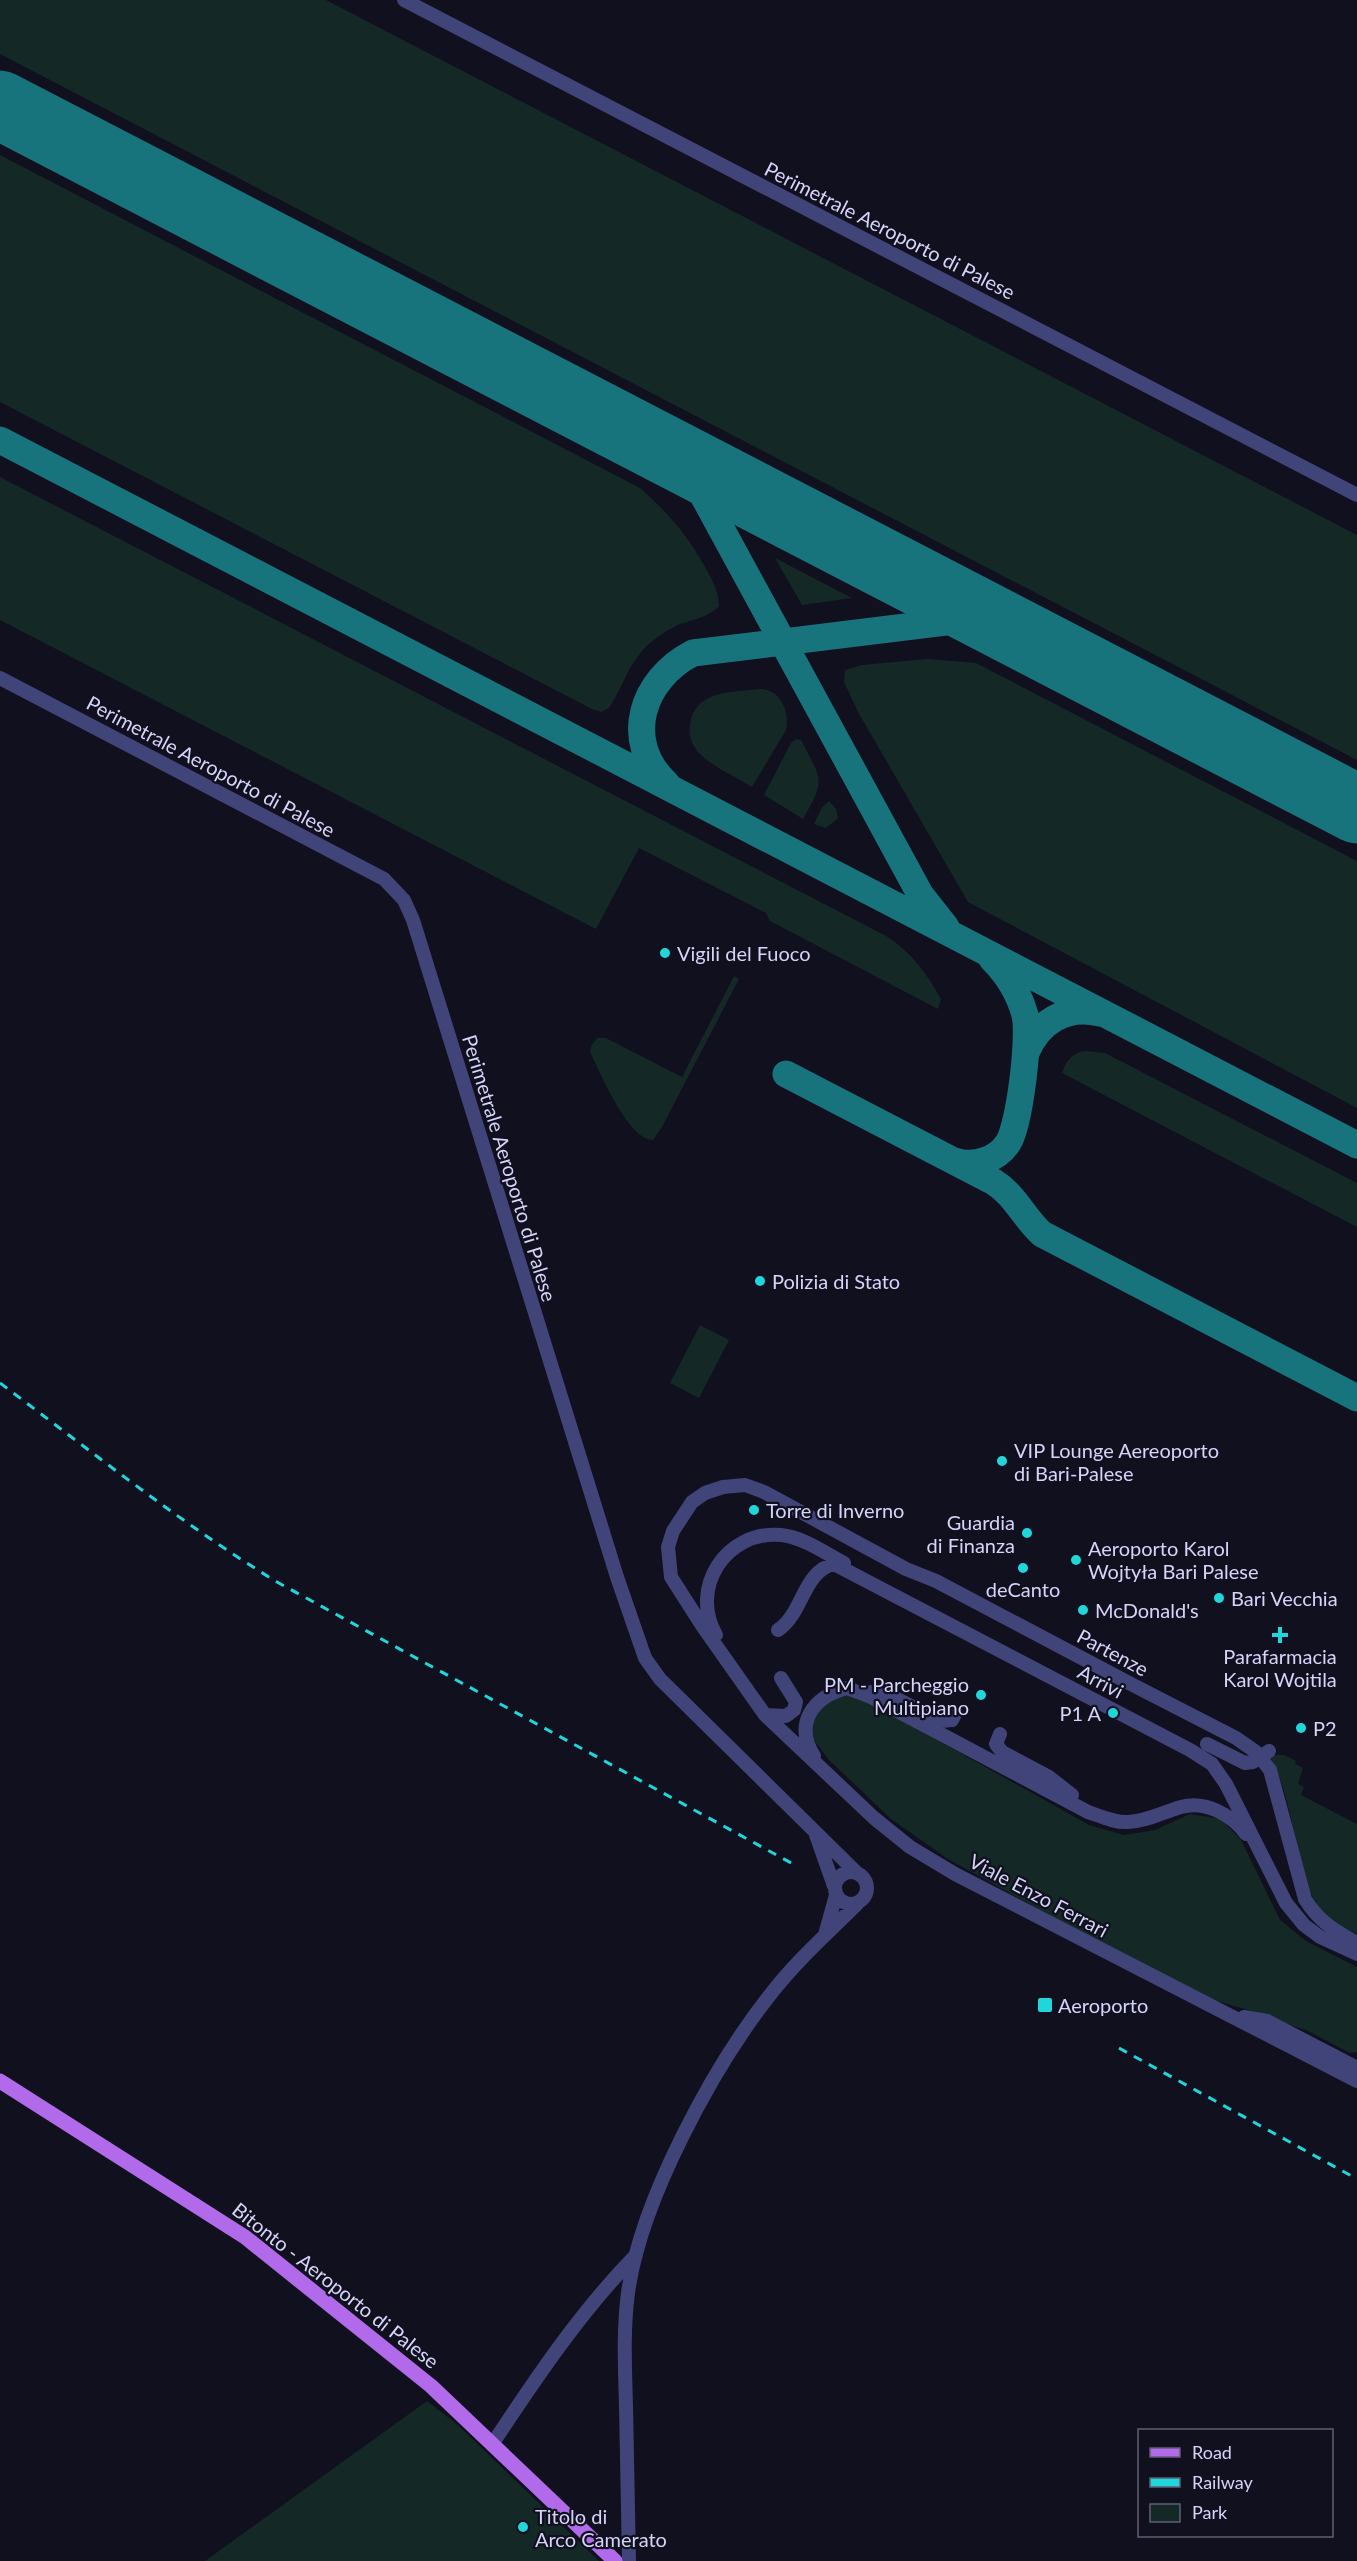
<svg xmlns="http://www.w3.org/2000/svg" width="1357" height="2561" viewBox="0 0 1357 2561" font-family="Lato,sans-serif">
<style>
.green{fill:#142826}
.lines{fill:none;stroke-linecap:round;stroke-linejoin:round}
.taxiway{stroke:#18747c;stroke-width:27}
.runway{stroke:#18747c;stroke-width:69}
.minor{stroke:#414478;stroke-width:14}
.major{stroke:#b06aea;stroke-width:15}
.rail{stroke:#1fd7da;stroke-width:3;stroke-dasharray:9 8;stroke-linecap:butt}
.minor-bridge{stroke:#414478;stroke-width:14}
.poi-dot{fill:#1fd7da;stroke:#11101f;stroke-width:2}
.labels{text-anchor:middle;dominant-baseline:central;stroke-width:4.5;stroke-linejoin:round;paint-order:stroke}
.street-label{font-size:20px;fill:#d5d4f9;stroke:#11101f}
.poi-label{font-size:20px;fill:#d5d4f9;stroke:#11101f;text-anchor:start}
</style>
<rect width="100%" height="100%" fill="#11101f"/>
<path class="green" d="M0 0H326L1357 535V760L0 54Z
M0 155 640 488C668 513 687 534 705 567 712 580 719 591 719 606 706 620 688 619 672 628 630 651 631 673 609 708L601 712 592 709 0 402Z
M0 477 888 937C912 953 927 974 941 999L938 1009 770 921 766 913 639 848 596 929 0 620Z
M775 558 852 598 802 605Z
M927 659 976 663 1357 861V1108L968 902 858 712 844 682 845 670 862 665Z
M761 689C781 690 790 712 786 730L752 787C736 777 715 768 701 755 693 747 688 736 690 725 694 690 733 692 761 689Z
M796 739 801 740C822 781 826 778 803 819L764 795 791 743Z
M829 801 836 809 838 818 826 828 814 824 822 807Z
M734 976 739 979 662 1127 653 1140C628 1140 600 1072 590 1052L592 1044 598 1038H606L682 1077Z
M1085 1051 1105 1053 1357 1183V1227L1062 1073C1066 1061 1072 1053 1085 1051Z
M700 1325 729 1340 699 1398 670 1383Z
M843 1693 864 1699 1089 1825 1124 1835 1155 1830 1190 1814 1221 1819 1241 1840 1280 1920 1306 1941 1357 1967V2052L1350 2053 1306 2030 1280 2022 1269 2016 1210 1999 1053 1917 948 1859 891 1819 828 1759 814 1740 811 1729 819 1706Z
M1276 1755H1284L1296 1761 1295 1764 1303 1768 1298 1784 1304 1787 1301 1795 1357 1824V1934C1346 1929 1333 1924 1325 1915 1293 1881 1297 1802 1270 1758Z
M427 2401 457 2424 599 2561H205Z"/>
<g class="lines">
<path class="taxiway" d="M0 440 1357 1145
M664 450 690 473 699 488 920 894 946 927
M720 527C720 501 731 492 757 498
M914 626C932 609 932 599 916 581
M667 784C621 741 642 679 693 653L962 620 992 623 1009 629
M1026 1053C1038 1022 1066 1005 1100 1013
M786 1074 994 1182C1015 1195 1024 1218 1042 1234L1357 1398
M955 1161C974 1167 997 1160 1008 1143 1020 1124 1030 1036 1025 1015 1019 993 1008 975 992 959"/>
<path class="runway" d="M0 105 1357 809"/>
<path class="minor" d="M404 0 1357 495
M0 678 384 879 404 900 413 920 617 1577 645 1658 660 1679 857 1873
M778 1630C803 1614 803 1571 834 1564L1190 1750 1212 1764 1226 1784 1286 1903 1304 1925 1320 1937 1357 1954
M716 1635C689 1588 726 1530 781 1535 803 1537 825 1553 844 1563
M1129 1683 936 1581 906 1569 764 1492 745 1485 723 1487 705 1493 692 1502 673 1531 668 1547 671 1577 703 1627 765 1715 874 1818 910 1847 955 1874 1357 2081
M871 1692 895 1698 941 1721 952 1720 956 1712
M765 1715 786 1716 794 1710 796 1702 781 1678
M1000 1734 996 1744 1002 1752 1049 1777 1072 1795
M1207 1744 1245 1763 1253 1762 1269 1751
M814 1756C794 1724 812 1697 847 1688L871 1697 1088 1812C1100 1816 1115 1823 1128 1822 1148 1821 1163 1812 1181 1807 1205 1800 1232 1815 1246 1834
M1270 1770 1305 1899C1318 1921 1335 1931 1357 1943
M816 1835 834 1886
M835 1888a16 16 0 1 1 32 0a16 16 0 1 1-32 0Z
M826 1931 836 1895
M1244 2017 1267 2021 1357 2068
M493 2443C536 2378 581 2311 636 2255
M629 2561C628 2509 627 2458 626 2406 625 2368 623 2330 628 2293 640 2202 713 2067 770 1995 796 1961 828 1933 858 1903"/>
<path class="major" d="M0 2081 245 2237 431 2386 615 2561"/>
<path class="rail" d="M0 1383C91 1451 179 1522 277 1582L793 1864
M1119 2048 1357 2179"/>
<path class="minor-bridge" d="M1129 1683 1236 1738 1256 1752 1270 1770"/>
</g>
<g class="poi-dot">
<circle cx="665" cy="953" r="6"/>
<circle cx="760" cy="1281" r="6"/>
<circle cx="1002" cy="1461" r="6"/>
<circle cx="754" cy="1510" r="6"/>
<circle cx="1027" cy="1533" r="6"/>
<circle cx="1076" cy="1560" r="6"/>
<circle cx="1023" cy="1568" r="6"/>
<circle cx="1219" cy="1598" r="6"/>
<circle cx="1083" cy="1610" r="6"/>
<path d="M1277 1626h6v6h6v6h-6v6h-6v-6h-6v-6h6z"/>
<circle cx="981" cy="1695" r="6"/>
<circle cx="1113" cy="1713" r="6"/>
<circle cx="1301" cy="1728" r="6"/>
<rect x="1037" y="1997" width="16" height="16" rx="3"/>
<circle cx="523" cy="2527" r="6"/>
</g>
<g class="labels">
<g class="street-label">
<text transform="translate(890 230) rotate(27)">Perimetrale Aeroporto di Palese</text>
<text transform="translate(211 766) rotate(28)">Perimetrale Aeroporto di Palese</text>
<text transform="translate(510 1168) rotate(73)">Perimetrale Aeroporto di Palese</text>
<text transform="translate(1113 1652) rotate(28)">Partenze</text>
<text transform="translate(1101 1681) rotate(28)">Arrivi</text>
<text transform="translate(1039 1895) rotate(28)">Viale Enzo Ferrari</text>
<text transform="translate(336 2285) rotate(38)">Bitonto - Aeroporto di Palese</text>
</g>
<g class="poi-label">
<text x="677" y="953">Vigili del Fuoco</text>
<text x="772" y="1281">Polizia di Stato</text>
<text x="1014" y="1450">VIP Lounge Aereoporto<tspan x="1014" dy="23">di Bari-Palese</tspan></text>
<text x="766" y="1510">Torre di Inverno</text>
<text x="1015" y="1522" text-anchor="end">Guardia<tspan x="1015" dy="23">di Finanza</tspan></text>
<text x="1088" y="1548">Aeroporto Karol<tspan x="1088" dy="23">Wojtyła Bari Palese</tspan></text>
<text x="1023" y="1589" text-anchor="middle">deCanto</text>
<text x="1231" y="1598">Bari Vecchia</text>
<text x="1095" y="1610">McDonald's</text>
<text x="1280" y="1656" text-anchor="middle">Parafarmacia<tspan x="1280" dy="23">Karol Wojtila</tspan></text>
<text x="969" y="1684" text-anchor="end">PM - Parcheggio<tspan x="969" dy="23">Multipiano</tspan></text>
<text x="1101" y="1713" text-anchor="end">P1 A</text>
<text x="1313" y="1728">P2</text>
<text x="1058" y="2005">Aeroporto</text>
<text x="535" y="2516">Titolo di<tspan x="535" dy="23">Arco Camerato</tspan></text>
</g>
</g>
<rect x="1138" y="2429" width="195" height="108" fill="#11101f" stroke="#5f5e76" stroke-width="1.5"/>
<rect x="1150" y="2448" width="30" height="9" fill="#b06aea" stroke="#5f5e76" stroke-width="1.5"/>
<text x="1192" y="2459" font-size="18" fill="#d5d4f9">Road</text>
<rect x="1150" y="2478" width="30" height="9" fill="#1fd7da" stroke="#5f5e76" stroke-width="1.5"/>
<text x="1192" y="2489" font-size="18" fill="#d5d4f9">Railway</text>
<rect x="1150" y="2504" width="30" height="18" fill="#142826" stroke="#5f5e76" stroke-width="1.5"/>
<text x="1192" y="2519" font-size="18" fill="#d5d4f9">Park</text>
</svg>
